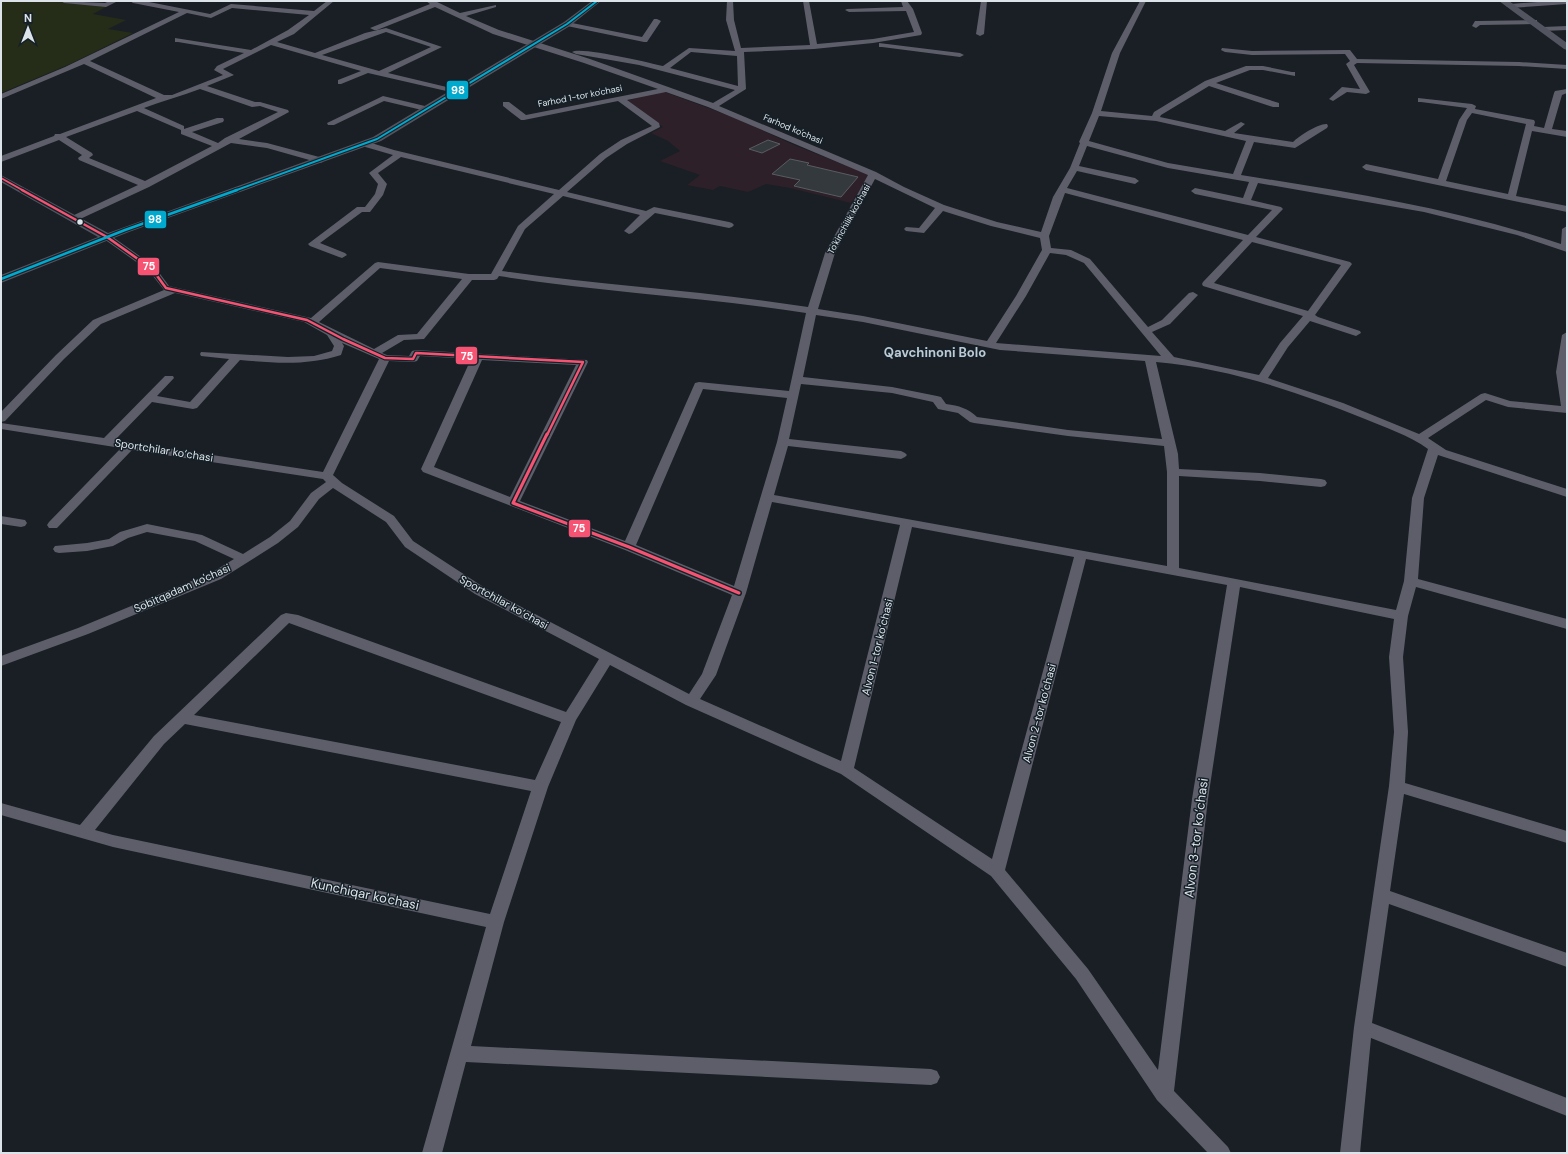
<svg xmlns="http://www.w3.org/2000/svg" width="1568" height="1154" viewBox="0 0 1568 1154" font-family="'DM Sans',sans-serif">
<style>
.education{fill:#2d2029}
.green{fill:#252c18}
.building{fill:#34393d;stroke:#585d61}
.lines{fill:none;stroke-linecap:round;stroke-linejoin:round}
.minor{fill:#5d5e69;fill-rule:evenodd}
.major{fill:#525560;fill-rule:evenodd}
.bus-1-far2-casing{stroke:#152028;stroke-width:4}
.bus-1-far1-casing{stroke:#152028;stroke-width:5}
.bus-1-casing{stroke:#152028;stroke-width:6}
.bus-2-far1-casing{stroke:#152028;stroke-width:4}
.bus-2-casing{stroke:#152028;stroke-width:5}
.bus-1-far2{stroke:#f65372;stroke-width:2}
.bus-1-far1{stroke:#f65372;stroke-width:2.5}
.bus-1{stroke:#f65372;stroke-width:3}
.bus-2-far1{stroke:#00a9ce;stroke-width:2}
.bus-2{stroke:#00a9ce;stroke-width:2.5}
.bus-dot{fill:#dde4e9;stroke:#152028;stroke-width:1.5}
.labels{text-anchor:middle;dominant-baseline:central;stroke-width:3;stroke-linejoin:round;paint-order:stroke}
.far-street-label{font-size:9px;fill:#dde4e9;stroke:#152028}
.street-label{font-size:11px;fill:#dde4e9;stroke:#152028}
.quarter-label{font-size:13px;font-weight:bold;fill:#bccad5;stroke:#152028}
.near-street-label{font-size:13px;fill:#dde4e9;stroke:#152028}
.line-badge{stroke:#152028;stroke-width:1.5}
.badge-label{font-size:11px;text-anchor:middle;font-weight:bold;fill:#fff}
</style>
<rect width="100%" height="100%" fill="#191f24"/>
<path class="education" d="M662 91 738 119 794 145 870 175 851 203 790 188 766 184 748 192 720 186 713 190 687 185 700 175 660 161 680 151 668 141 651 133 663 127 626 101Z"/>
<path class="green" d="M1 1H58L108 6 93 14 126 20 108 29 133 33 70 64 1 93Z"/>
<path class="building" d="M768 140 780 144 762 153 749 149Z
M790 159 809 163 807 165 858 177 841 197 794 186 800 180 772 174Z"/>
<g class="lines">
<path class="minor" d="M61 1 105 3 109 1H118L106 7 64 3Z
M130 1H144L210 14 231 4 314 11 327 1H334L294 34 277 42 315 53 365 33 386 28 442 47 388 73 455 89 459 91 455 93 368 73 341 84H338V80L361 71 271 45 223 69 234 75 207 86 255 102H260L288 110 289 112 239 139 267 143 323 158 324 160 323 162 320 163 267 148 231 143 149 187 78 220H72L70 218 72 216 138 185 79 160 78 158 82 155 59 140 1 162V156L54 136 55 134H60L156 98 84 64 1 99V94L65 67 179 12 133 3ZM232 8 309 15 288 30 251 50 175 38V42H178L244 53 217 66 214 70 223 75 172 95H164L90 61 187 13 211 18ZM386 32 431 47 379 71 322 55ZM200 89 252 107 260 106 278 112 225 138 218 143 192 132 223 122 224 120 223 118H217L184 129V126L144 108C163 101 181 96 200 89ZM137 111 181 130V134L212 146 145 181 89 158 93 155 92 153 66 137Z
M426 1H435L460 13 496 5V7L466 16 499 30 590 59 713 103 735 90 639 65 576 54 572 52C580 46 650 63 663 66L689 48 735 51 726 20 727 1H733L734 20 741 48 810 45 803 1H809L817 44 873 39 914 32 906 11 849 12 845 10 847 9 903 7 901 1H907L913 9 922 33 921 35 873 43 814 49 744 52 746 89 719 106 876 172 904 187 944 205 997 222 1041 232 1053 197 1070 168 1080 143 1079 142 1092 113 1112 53 1140 1H1146L1120 53 1101 111 1152 116 1154 112 1205 81 1246 66H1263L1292 72H1295V76L1263 70H1250L1216 83 1279 103V107H1273L1209 86 1161 115 1160 117 1225 131 1241 122 1245 124 1234 133 1293 142C1299 136 1319 123 1327 124L1328 126 1327 128 1295 148 1254 142 1241 175C1349 192 1457 209 1561 244L1562 229 1567 226V252L1517 235 1424 212 1258 183 1251 200 1281 207 1283 209 1256 237 1350 262 1352 264 1315 315 1318 317 1360 331 1361 333 1356 336 1310 321 1288 347 1268 378 1343 403 1419 434 1481 394 1485 393 1510 401 1561 406 1556 372 1562 335 1567 332V413L1508 407 1486 400 1428 438 1446 450 1567 489V497L1438 455 1424 498 1418 579 1567 619V629L1416 587 1408 616 1403 657 1408 732 1405 783 1567 831V843L1404 794 1390 891 1567 953V967L1389 904 1372 1023 1567 1098V1116L1371 1038 1360 1153H1340L1354 1027 1389 786 1394 732 1389 657 1394 619 1240 587 1208 799 1174 1091 1228 1147 1231 1153H1208L1157 1100 1076 979 991 876 841 774 686 705 610 665 576 720 548 787 504 922 471 1046 931 1069 937 1071 940 1077 937 1083 931 1085 466 1062 442 1153H422L486 927 113 847 1 815V803L80 825 154 736 281 615 286 613 298 615 566 712 599 659 475 594 405 547 386 522 333 488 319 499 298 527 278 543 221 579 88 634 1 666V656L78 628 211 573 234 559 195 541 147 532 128 538 113 546 87 551 59 553 55 552 53 549 55 546 87 543 109 539 120 532 147 524 202 535 243 554 270 537 290 521 311 493 326 482 323 479 132 450 57 528H49L47 525 49 522 121 448 1 429V423L104 438 165 376H173L174 378 157 396 190 402 229 359 201 356 200 354 201 352 288 357 314 356 332 351 334 346 327 335 304 322 175 293 101 324 64 359 5 421 1 422V412L56 355 93 320 164 290 149 271 104 239 102 237 104 235H110L155 267 169 286 311 318 375 263 378 262 469 274H491L518 226 554 194 401 157 378 173 387 184 383 195 370 212H362L320 243 345 253 347 255 342 258 339 257 310 246 308 244 357 207H365L375 194 378 184 369 173 393 155 362 146 361 144 362 142 365 141 394 150 559 190 600 154 621 140 652 126 618 101 524 120H521L503 106V102H509L526 115 658 89 584 63 493 34 435 7 377 30H374L370 28 430 4ZM691 52 737 56 738 86 670 68ZM666 92 708 107 868 175 825 253 808 307C707 291 604 286 502 271L525 229 563 196 640 215 624 231 629 234 632 233 655 213 729 228 732 227 734 225 732 223 729 222 654 207 646 211 567 192 606 158 627 144 660 127 659 123 627 100ZM1099 116 1156 121 1246 141 1233 174 1168 163 1089 141ZM1087 146 1168 168 1249 182 1243 198 1195 188 1191 191 1195 194 1272 210 1248 235 1067 188 1077 171 1135 184 1139 181 1135 178 1079 166ZM875 179 935 208 919 228 906 227 904 229 906 231 924 233 943 211 991 226 1040 238 1042 250 1016 296 987 341 863 316 818 309 835 253ZM1065 193 1243 240 1203 282 1202 284 1203 286 1303 316 1280 343 1259 375 1174 357 1152 332 1170 324 1198 295 1193 292 1189 293 1162 320 1148 327 1090 259 1071 250 1051 248 1049 236ZM1252 242 1341 265 1308 311 1214 283ZM1050 253 1066 255 1084 263 1161 356 996 343 1026 296ZM380 268 462 279 417 334 398 335 374 349 319 322ZM499 276C601 292 705 297 806 313L789 391 699 382 695 383 625 541 520 501 588 362 587 360 416 350 412 351 409 356 387 355 382 353 404 340 424 339 472 280H494L497 279ZM816 315 863 322 1000 350 1145 361 1162 439 1068 430 977 417C968 408 959 406 946 404L941 397 937 396 892 387 803 377ZM342 343 379 359 323 472 115 440 152 402 193 409 197 408 240 360C274 363 307 366 341 355L344 346ZM420 356 471 359 421 469 423 472 625 550 732 595 702 674 689 694 485 588 413 541 394 516 342 483 333 475 389 361 413 362 417 361ZM482 360 576 365 510 497 434 467ZM1156 362C1228 368 1298 392 1365 419 1386 428 1409 435 1428 449L1412 498 1404 581 1396 610 1179 568V476L1260 481 1321 487 1325 486 1327 483 1325 480 1321 479 1260 473 1179 469 1178 454ZM801 384 892 393 933 402 938 409 958 413 970 422 974 423 1068 436 1164 446 1167 472V566L774 495 788 446 901 459 905 457 907 455 905 453 901 451 789 439ZM703 389 787 398 777 442 734 586 636 545ZM772 502 900 525 841 761 700 699 716 675 746 593ZM912 527 1074 557 992 859 854 768ZM1086 559 1227 585 1192 799 1158 1070 1088 969 1005 870ZM289 623 561 722 535 780 194 715ZM185 724 531 791 490 914 113 835 95 830 164 744Z
M981 1H987L984 34 980 36 976 34Z
M1551 1H1567V4L1510 8 1506 6 1510 4Z
M654 19H657L661 21 647 42H644L567 26 563 24 567 22 642 37Z
M1534 20H1537V24L1480 25 1476 28 1472 26 1475 21H1478Z
M1567 26V30L1543 31 1539 29 1543 27Z
M879 43 960 53 964 55 960 57 882 47H879Z
M1222 48 1252 51 1347 50H1350L1357 59 1519 62 1567 65V69L1519 66 1357 63 1354 65 1370 92 1366 94 1347 92 1333 101 1329 99 1342 87 1360 89 1346 64 1350 61 1345 54 1252 55 1225 52 1221 50Z
M1567 89V93L1562 95 1552 129 1567 131V137L1532 131 1516 196 1567 206V212L1366 170 1362 167 1366 164 1438 179 1459 120 1467 108 1421 102H1418V98L1472 104 1476 106 1475 109 1534 120 1535 122 1534 126 1544 128 1554 93 1555 91ZM1472 113 1526 124 1508 194 1446 181 1467 120Z
M383 96 429 107 430 109 426 111 384 101 334 125H328L327 123Z
M1 516 25 520 27 523 25 526 21 527 1 524Z"/>
<path class="major" d="M592 1H601L570 26 381 141 129 232 1 283V275L98 237 1 182V175L108 233 373 137 564 22Z
M1499 1H1509L1567 43V50L1564 49Z"/>
<defs>
<path id="bus-1-far2" d="M1 178 24 191"/>
<path id="bus-1-far1" d="M22 190 107 237 152 269 166 288 307 320 343 339 385 358 413 359 416 353 583 362 547 435"/>
<path id="bus-1" d="M547 434 513 503 629 547 739 593"/>
<path id="bus-2-far1" d="M234 191 377 139 567 24 597 1"/>
<path id="bus-2" d="M1 279 125 230 237 190"/>
</defs>
<use href="#bus-1-far2" class="bus-1-far2-casing"/>
<use href="#bus-1-far1" class="bus-1-far1-casing"/>
<use href="#bus-1" class="bus-1-casing"/>
<use href="#bus-2-far1" class="bus-2-far1-casing"/>
<use href="#bus-2" class="bus-2-casing"/>
<use href="#bus-1-far2" class="bus-1-far2"/>
<use href="#bus-1-far1" class="bus-1-far1"/>
<use href="#bus-1" class="bus-1"/>
<use href="#bus-2-far1" class="bus-2-far1"/>
<use href="#bus-2" class="bus-2"/>
</g>
<circle class="bus-dot" cx="80" cy="222" r="3.5"/>
<g class="labels">
<g class="far-street-label">
<text transform="translate(580 96) rotate(-11)">Farhod 1-tor ko'chasi</text>
<text transform="translate(793 129) rotate(23)">Farhod ko'chasi</text>
<text transform="translate(849 219) rotate(-61)">To'kinchilik ko'chasi</text>
</g>
<g class="street-label">
<text transform="translate(164 450) rotate(9)">Sportchilar ko‘chasi</text>
<text transform="translate(182 588) rotate(-24)">Sobitqadam ko'chasi</text>
<text transform="translate(504 602) rotate(29)">Sportchilar ko‘chasi</text>
<text transform="translate(877 647) rotate(-76)">Alvon 1-tor ko‘chasi</text>
<text transform="translate(1039 713) rotate(-75)">Alvon 2-tor ko‘chasi</text>
</g>
<g class="quarter-label">
<text x="935" y="352">Qavchinoni Bolo</text>
</g>
<g class="near-street-label">
<text transform="translate(1196 838) rotate(-83)">Alvon 3-tor ko‘chasi</text>
<text transform="translate(365 894) rotate(12)">Kunchiqar ko'chasi</text>
</g>
</g>
<g class="line-badge">
<rect x="446" y="80" width="23" height="20" rx="4" fill="#00a9ce"/>
<rect x="144" y="210" width="23" height="19" rx="4" fill="#00a9ce"/>
<rect x="137" y="257" width="23" height="19" rx="4" fill="#f65372"/>
<rect x="455" y="346" width="23" height="19" rx="4" fill="#f65372"/>
<rect x="568" y="519" width="23" height="19" rx="4" fill="#f65372"/>
</g>
<g class="badge-label">
<text x="458" y="94">98</text>
<text x="155" y="223">98</text>
<text x="149" y="270">75</text>
<text x="467" y="360">75</text>
<text x="579" y="532">75</text>
</g>
<rect width="1568" height="1154" fill="none" stroke="#dde4e9" stroke-width="4"/>
<g transform="translate(28 28)" stroke="#152028" stroke-width="3" paint-order="stroke">
<path d="M0-3L7 15L0 10L-7 15Z" fill="#dde4e9"/>
<text y="-6" font-size="11" font-weight="bold" text-anchor="middle" fill="#dde4e9">N</text>
</g>
</svg>
